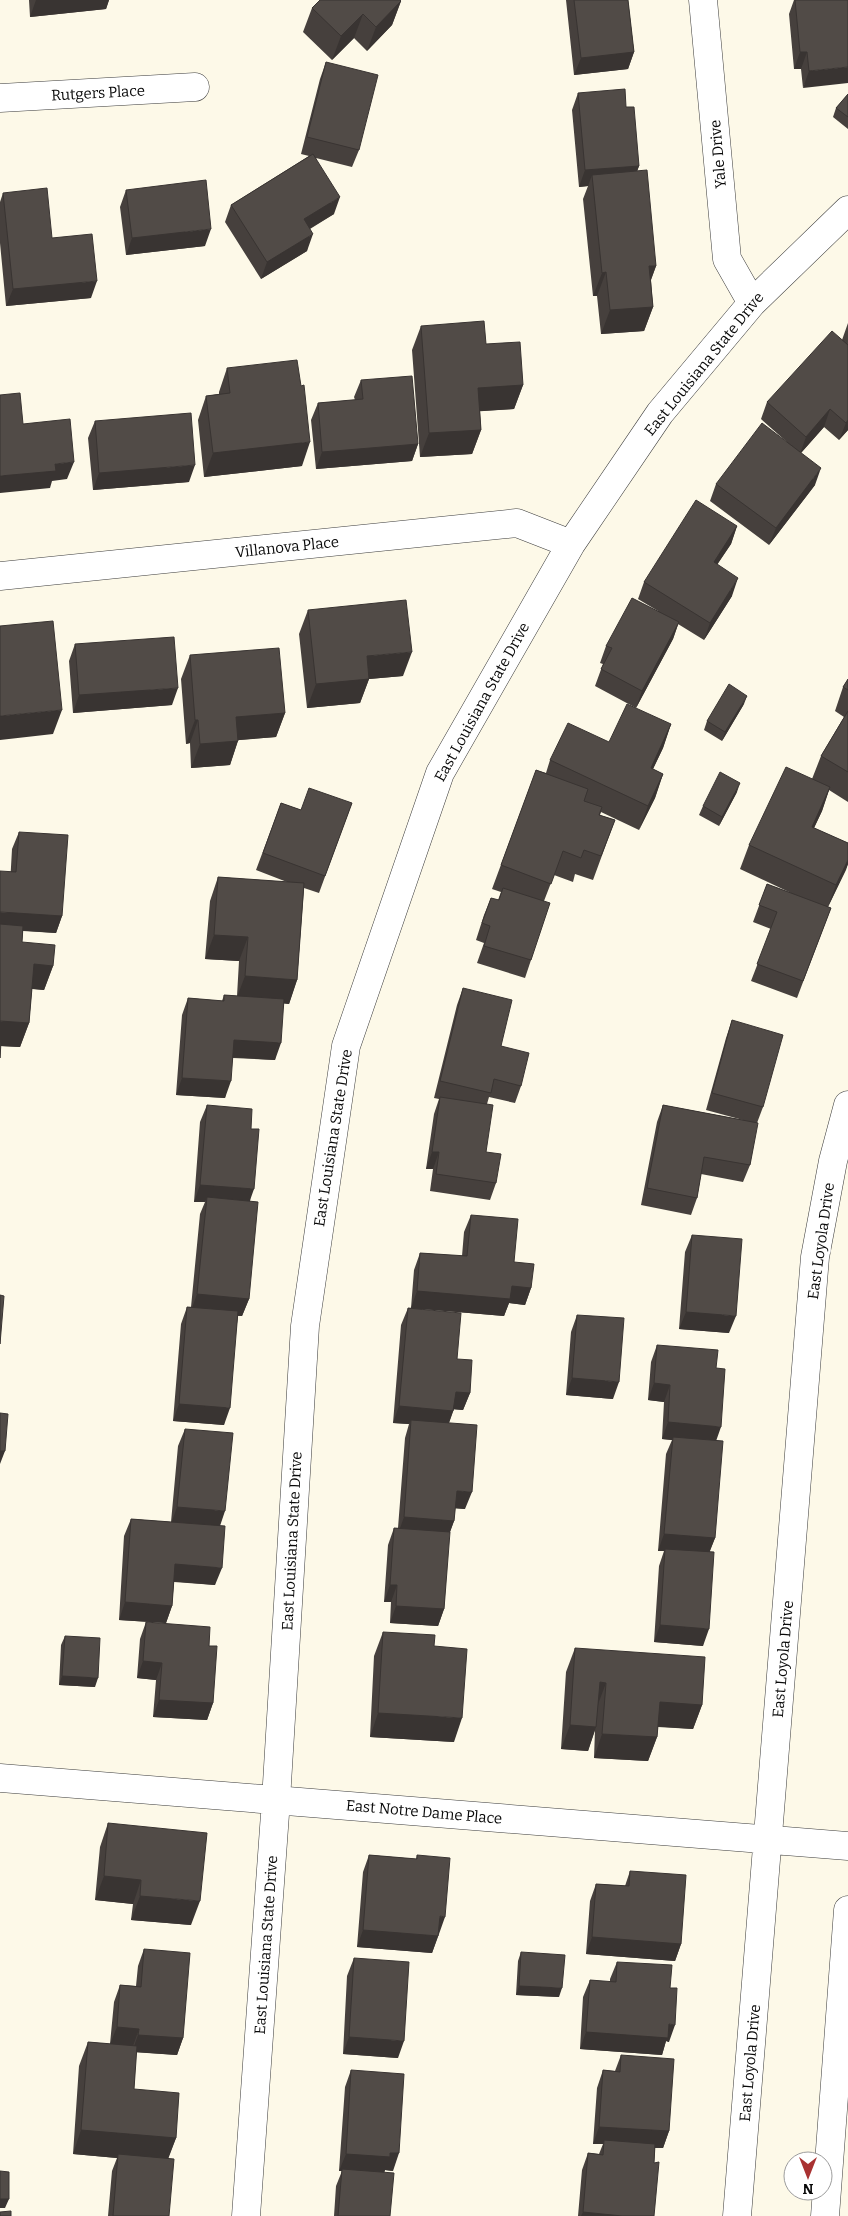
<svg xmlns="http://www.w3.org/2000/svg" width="848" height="2216" viewBox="0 0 848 2216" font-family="Bitter,serif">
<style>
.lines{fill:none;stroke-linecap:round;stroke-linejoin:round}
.minor-casing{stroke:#3c3c3c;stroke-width:29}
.minor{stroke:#fff;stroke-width:28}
.wall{fill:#46403d}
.shaded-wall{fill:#393432}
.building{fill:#514b47;stroke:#393432}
.labels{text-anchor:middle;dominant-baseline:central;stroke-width:5;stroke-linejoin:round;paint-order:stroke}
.street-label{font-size:15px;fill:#090909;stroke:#fff}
</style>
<rect width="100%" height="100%" fill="#fdf9e8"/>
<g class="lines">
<defs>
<path id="minor" d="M703 0 727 259 752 303
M0 98 195 87
M0 576 517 523 571 544
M0 1778 848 1846
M246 2216 276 1800 305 1326 346 1046 440 773 571 544 660 413 752 303 848 210
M737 2216 815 1257 833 1161 848 1105
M825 2216 848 1910"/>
</defs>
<use href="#minor" class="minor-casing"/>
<use href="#minor" class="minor"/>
</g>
<path class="wall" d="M29 0H109L106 9 30 17Z
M566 0H628L634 52 628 69 574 75Z
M794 0H848L803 88 801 69H794L789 14Z
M401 1 392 25 367 51 354 38 332 60 303 32 312 8Z
M326 62 359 150 352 167 316 158 334 214 310 229 307 251 261 279 225 222 231 205 309 156 301 154 320 79Z
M578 93 626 107 639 166 637 171 656 266 651 280 653 307 644 331 601 334 597 296H593L583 199 588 186 579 187 572 110Z
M848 94V129L833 117 836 108Z
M126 190 205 246 126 255 120 207Z
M3 193 52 238 91 298 6 306 0 243V202Z
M848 323V430L839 440 824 427 801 453 815 485 769 545 710 501 716 484 788 443 761 419 767 402 842 340Z
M421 326 486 344 523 385 514 409 480 411 481 430 472 454 420 457 412 350Z
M227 368 301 386 302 466 204 477 198 420 206 396 219 394V392Z
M361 380 418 444 412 461 316 469 311 420 318 403 355 400 354 397Z
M95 421 189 482 93 490 88 438Z
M737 526 731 544 717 565 732 596 704 640 678 624 673 639 636 708 595 686 603 664 600 663 606 646 658 611 638 599 644 582Z
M308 610 403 676 369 679 360 703 307 708 299 634Z
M75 644 172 705 73 713 69 661Z
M190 655 285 713 276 737 238 740 230 765 191 768 190 743 186 744 181 679Z
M848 679V802L829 790 822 811 814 828 848 843V864L828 907 831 908 797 998 751 981 771 929 753 922 767 884 791 893 740 869 749 845 812 779 821 756 844 717 835 711 843 687Z
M744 704 722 741 704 730 707 721Z
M671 724 663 748 653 769 663 774 655 798 639 830 601 812 600 815 615 820 593 880 575 874 573 882 554 875 544 901 531 960 525 978 477 963 484 943 476 940 484 915 491 898 498 900 501 892 492 889 536 770 546 773 550 760 609 742Z
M737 792 719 826 699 815 703 806Z
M281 803 301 810 352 803 319 893 304 888 297 980 289 1004 284 1003 275 1060 233 1058 225 1098 176 1095 182 1015 188 998 222 1001 224 995 237 996 239 961 205 959 210 901 218 877 287 882 256 870Z
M19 832 62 916 56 933 23 931 22 942 53 966 44 990 32 989 29 1023 20 1047 1 1046 12 849Z
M463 988 501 1046 521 1086 515 1103 489 1097 487 1104 486 1152 496 1183 490 1200 430 1191 433 1169H426L434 1114 439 1099 434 1098 457 1005Z
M732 1020 763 1107 757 1123 750 1165 743 1182 701 1174 697 1198 691 1215 641 1205 657 1122 663 1105 743 1120 706 1110 726 1038Z
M207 1105 251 1129 249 1299 242 1316H238L224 1425 173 1421 181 1324 187 1307H191L200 1214 205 1202H194L200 1122Z
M471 1215 514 1262 531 1288 525 1305 509 1303 504 1316 422 1309 457 1359 470 1393 463 1410 454 1409 449 1423 465 1509 455 1508 454 1521 449 1534 444 1609 438 1626 390 1623 391 1602H384L388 1545 394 1528H398L405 1438 409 1424 393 1423 401 1325 408 1308H411L414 1270 420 1253 462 1256 464 1232Z
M692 1235 729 1333 679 1329 685 1252Z
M577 1315 613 1399 566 1395 571 1332Z
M657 1345 716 1368 715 1538 710 1551 703 1646 654 1642 659 1566 664 1551H658L666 1454 672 1440 662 1439 664 1402 648 1400 651 1362Z
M185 1429 220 1525 215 1585 174 1582 172 1606 166 1623 119 1620 124 1536 131 1519 171 1522 178 1446Z
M146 1622 209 1646 213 1703 207 1720 153 1717 156 1680 137 1678 140 1639Z
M383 1632 454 1742 370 1737 374 1656Z
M65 1636 95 1687 59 1685 61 1645Z
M575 1648 702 1705 693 1729 658 1727 657 1737 648 1761 594 1758 595 1730 588 1751 561 1749 566 1672Z
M108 1823 191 1925 131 1920 133 1904 95 1900 100 1847Z
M369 1855 416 1859 417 1855 439 1934 432 1953 357 1947 363 1872Z
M630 1871 681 1944 675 1961 586 1954 590 1901 596 1884 625 1886Z
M144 1949 183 2038 177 2055 136 2052 134 2089 176 2138 168 2158 169 2216H108L112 2171 117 2158 73 2154 79 2066 88 2042 110 2044 114 2002 120 1985 136 1986 138 1966Z
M521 1952 559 1997 516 1995 518 1961Z
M354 1958 398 2058 343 2054 347 1976Z
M617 1962 670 1988 669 2042 666 2041 662 2055 580 2049 583 1997 590 1980 610 1982V1979Z
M621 2055 669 2131 663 2148H655L654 2163V2216H578L582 2170 588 2153 599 2154 603 2144H593L597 2088 603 2070 615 2071Z
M351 2070 393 2171 385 2170 384 2172 390 2216H334L336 2186 342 2171H339L345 2087Z"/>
<path class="shaded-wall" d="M36 0H109L106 9 30 17Z
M401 1 392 25 367 51 376 27Z
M363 14 354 38 332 60 341 36Z
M634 52 628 69 574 75 581 58Z
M800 52H807L801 69H794Z
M848 67V83L803 88 809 71Z
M639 166 633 183 592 175 588 186 579 187 585 170Z
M340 197 334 214 297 236 304 219Z
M211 229 205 246 126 255 132 238Z
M313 234 307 251 261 279 267 262Z
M649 266H656L647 290Z
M606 272 597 296H593L602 273Z
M97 281 91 298 6 306 13 289Z
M653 307 644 331 601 334 610 310Z
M523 385 514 409 469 412 478 388Z
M830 409 824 427 800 454 806 437Z
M848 420V430L839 440 846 423Z
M481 430 472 454 420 457 429 433Z
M310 442 302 466 204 477 213 453Z
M418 444 412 461 316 469 322 452Z
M74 462 67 479 52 481 50 488 0 493V476L55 464Z
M195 465 189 482 93 490 99 473Z
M821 468 815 485 769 545 776 528Z
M737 526 731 544 707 579 714 562Z
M738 578 732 596 704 640 710 623Z
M679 622 673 639 636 708 642 691Z
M412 652 403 676 369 679 360 703 307 708 316 684 367 656Z
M178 688 172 705 73 713 79 695Z
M747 696 744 704 722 741 725 732Z
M62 710 53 734 0 740V716Z
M285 713 276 737 227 741 236 717Z
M195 720H198L190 743 186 744Z
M671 724 663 748 642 792 651 768Z
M238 741 230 765 191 768 200 744Z
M663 774 655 798 639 830 648 806Z
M740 783 737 792 719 826 722 817Z
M830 787 822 811 803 851 812 827Z
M848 860V864L846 870 827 909 836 885Z
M0 912 62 916 56 933 0 929Z
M214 935 248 937 239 961 205 959Z
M34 964 53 966 44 990 25 988Z
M245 976 297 980 289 1004 236 1000Z
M0 1021 29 1023 20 1047 0 1046Z
M234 1040 281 1043 275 1060 228 1057Z
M182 1078 231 1081 225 1098 176 1095Z
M432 1152H439L433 1169H426Z
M200 1185 254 1189 248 1206 207 1197 205 1202H194Z
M512 1286 531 1288 525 1305 509 1303 504 1316 411 1308 417 1291Z
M197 1294 249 1299 242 1316 191 1311Z
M686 1312 736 1316 729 1333 679 1329Z
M572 1378 619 1382 613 1399 566 1395Z
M654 1383 670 1385 664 1402 648 1400Z
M456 1392 470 1393 463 1410 449 1409Z
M179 1404 230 1408 224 1425 173 1421Z
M399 1406 453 1411 447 1428 411 1420 409 1424 393 1423Z
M668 1422 721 1427 715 1444 673 1437 672 1440 662 1439Z
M0 1451H5L0 1464Z
M457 1491 472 1492 465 1509 450 1508Z
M177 1507 225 1511 219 1529 171 1524Z
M404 1517 454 1521 448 1538 398 1534Z
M664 1534 715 1538 708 1555 665 1549 664 1551H658Z
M175 1564 222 1568 215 1585 169 1581Z
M390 1585H397L391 1602H384Z
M125 1602 172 1606 166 1623 119 1620Z
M396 1606 444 1609 438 1626 390 1623Z
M660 1625 709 1629 703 1646 654 1642Z
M143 1661 162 1663 156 1680 137 1678Z
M62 1676 98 1678 95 1687 59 1685Z
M600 1682 606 1683 597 1707Z
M159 1700 213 1703 207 1720 153 1717Z
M660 1702 702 1705 693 1729 651 1726Z
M378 1713 462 1718 454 1742 370 1737Z
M570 1725 596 1727 588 1751 561 1749Z
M602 1734 657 1737 648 1761 594 1758Z
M104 1876 141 1880 133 1904 95 1900Z
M140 1896 200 1901 191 1925 131 1920Z
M440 1916 445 1917 439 1934 434 1933Z
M363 1930 438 1936 432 1953 357 1947Z
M592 1937 681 1944 675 1961 586 1954Z
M519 1986 562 1988 559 1997 516 1995Z
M669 2024 675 2025 669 2042 666 2041 662 2055 580 2049 586 2032Z
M117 2027 139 2029 133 2046 110 2044Z
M138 2035 183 2038 177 2055 132 2052Z
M349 2037 404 2041 398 2058 343 2054Z
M599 2127 669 2131 663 2148 604 2145V2140L603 2144H593Z
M81 2130 176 2138 167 2162 118 2154 117 2158 73 2154Z
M390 2153H399L393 2171 385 2170 384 2174 342 2169V2171H339L346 2154Z
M0 2199H9L5 2208H0Z
M583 2212 622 2216H581Z"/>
<path class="building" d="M320 0H400L401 1 376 27 363 14 341 36 312 8Z
M574 0H628L634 52 581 58Z
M795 0H848V67L809 71 807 52H800Z
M326 62 378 75 359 150 307 137Z
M625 89 626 107H634L639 166 585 170 578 93Z
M848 94V117L836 108Z
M313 154 340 197 304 219 313 234 267 262 231 205Z
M647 170 656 266H649L653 307 610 310 606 272 602 273 592 175Z
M206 180 211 229 132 238 126 190Z
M47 188 52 238 92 234 97 281 13 289 3 193Z
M484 321 486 344 520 342 523 385 478 388 481 430 429 433 421 326Z
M832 331 848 345V420L846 423 830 409 806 437 767 402Z
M297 360 301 386 304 385 310 442 213 453 206 396 230 393 227 368Z
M412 376 418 444 322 452 318 403 363 399 361 380Z
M20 393 23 424 70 419 74 462 55 464 56 471 0 476V395Z
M191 413 195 465 99 473 95 421Z
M762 423 821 468 776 528 716 484Z
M696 500 737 526 714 562 738 578 710 623 644 582Z
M632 598 679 622 642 691 601 669 612 648 606 646Z
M406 600 412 652 367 656 369 679 316 684 308 610Z
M53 621 62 710 0 716V626Z
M174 637 178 688 79 695 75 644Z
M279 648 285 713 236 717 238 741 200 744 198 720H195L190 655Z
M848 679V690L843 687Z
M729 684 747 696 725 732 707 721Z
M627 704 671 724 651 768 663 774 648 806 550 760 568 723 609 742Z
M848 711V772L821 756Z
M786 767 830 787 812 827 848 843V860L836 885 749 845Z
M536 770 588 789 584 801 602 807 599 815 615 820 601 856 584 850 581 858 563 851 551 884 501 865Z
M720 772 740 783 722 817 703 806Z
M309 788 352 803 325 876 263 853 281 803 301 810Z
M19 832 68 835 62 916 0 912V871L16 872Z
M218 877 304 883 297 980 245 976 248 937 214 935Z
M767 884 831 908 803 981 757 964 777 912 759 905Z
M503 888 550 903 531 960 484 946 490 926 482 923 491 898 499 900Z
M0 924 23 926 22 942 55 945 53 966 34 964 29 1023 0 1021Z
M463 988 512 1000 501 1046 529 1053 521 1086 494 1079 491 1093 440 1081Z
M224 995 284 999 281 1043 234 1040 231 1081 182 1078 188 998 224 1001Z
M732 1020 783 1035 763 1107 712 1093Z
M0 1042H1L0 1058Z
M440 1097 493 1105 486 1152 501 1154 496 1183 436 1174 439 1152H432Z
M207 1105 252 1109 251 1129H259L254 1189 200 1185Z
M663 1105 758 1123 750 1165 704 1157 697 1198 647 1188Z
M207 1197 258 1202 249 1299 197 1294Z
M471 1215 518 1219 514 1262 534 1264 531 1288 512 1286 510 1299 417 1291 420 1253 467 1256Z
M692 1235 742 1239 736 1316 686 1312Z
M0 1295 4 1296 0 1344Z
M187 1307 238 1311 230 1408 179 1404Z
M408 1308 461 1313 457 1359 472 1360 470 1393 456 1392 453 1411 399 1406Z
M577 1315 624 1318 619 1382 572 1378Z
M657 1345 718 1350 716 1368 725 1369 721 1427 668 1422 670 1385 654 1383Z
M0 1413 8 1414 5 1451H0Z
M411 1420 477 1425 472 1492 457 1491 454 1521 404 1517Z
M185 1429 233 1433 225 1511 177 1507Z
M673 1437 723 1441 715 1538 664 1534Z
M131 1519 225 1526 222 1568 175 1564 172 1606 125 1602Z
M394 1528 450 1532 444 1609 396 1606 397 1585H390Z
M665 1549 714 1552 709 1629 660 1625Z
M146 1622 210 1627 209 1646H217L213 1703 159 1700 162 1663 143 1661Z
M383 1632 435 1635 434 1646 467 1649 462 1718 378 1713Z
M65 1636 100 1638 98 1678 62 1676Z
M575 1648 705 1657 702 1705 660 1702 657 1737 602 1734 606 1683 600 1682 596 1727 570 1725Z
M108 1823 207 1833 200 1901 140 1896 141 1880 104 1876Z
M369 1855 417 1859V1855L450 1858 445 1917 440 1916 438 1936 363 1930Z
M630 1871 686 1875 681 1944 592 1937 596 1884 629 1886Z
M144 1949 190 1953 183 2038 138 2035 139 2029 117 2027 120 1985 141 1987Z
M521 1952 565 1955 562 1988 519 1986Z
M354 1958 409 1962 404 2041 349 2037Z
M617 1962 672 1965 670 1988H677L675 2025 669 2024 668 2038 586 2032 590 1980 616 1982Z
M88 2042 137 2046 134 2089 179 2093 176 2138 81 2130Z
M621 2055 674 2059 669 2131 599 2127 603 2070 620 2072Z
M351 2070 404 2074 399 2153H390V2157L346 2154Z
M604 2140 655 2144 654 2163 659 2162 654 2216H622L583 2212 588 2153 603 2155Z
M118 2154 174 2159 169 2216H113Z
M342 2169 394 2173 390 2216H338Z
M0 2171 9 2172V2199H0Z
M11 2211V2216H0V2212Z"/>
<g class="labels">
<g class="street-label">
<text transform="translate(98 93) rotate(-3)">Rutgers Place</text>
<text transform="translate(718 154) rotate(-95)">Yale Drive</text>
<text transform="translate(704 364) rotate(-51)">East Louisiana State Drive</text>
<text transform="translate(287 547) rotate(-6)">Villanova Place</text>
<text transform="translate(482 702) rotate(-61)">East Louisiana State Drive</text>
<text transform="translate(333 1138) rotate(-81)">East Louisiana State Drive</text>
<text transform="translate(821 1241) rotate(-82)">East Loyola Drive</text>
<text transform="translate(292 1541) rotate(-87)">East Louisiana State Drive</text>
<text transform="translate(783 1659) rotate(-85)">East Loyola Drive</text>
<text transform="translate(424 1812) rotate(5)">East Notre Dame Place</text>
<text transform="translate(266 1945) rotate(-86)">East Louisiana State Drive</text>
<text transform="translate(750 2063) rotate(-85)">East Loyola Drive</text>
</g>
</g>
<g transform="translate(808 2176) rotate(180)"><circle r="24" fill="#ffffff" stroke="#9d9d9d"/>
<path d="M0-4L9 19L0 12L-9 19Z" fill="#a93232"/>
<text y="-8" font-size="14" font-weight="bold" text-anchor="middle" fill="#090909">N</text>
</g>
</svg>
